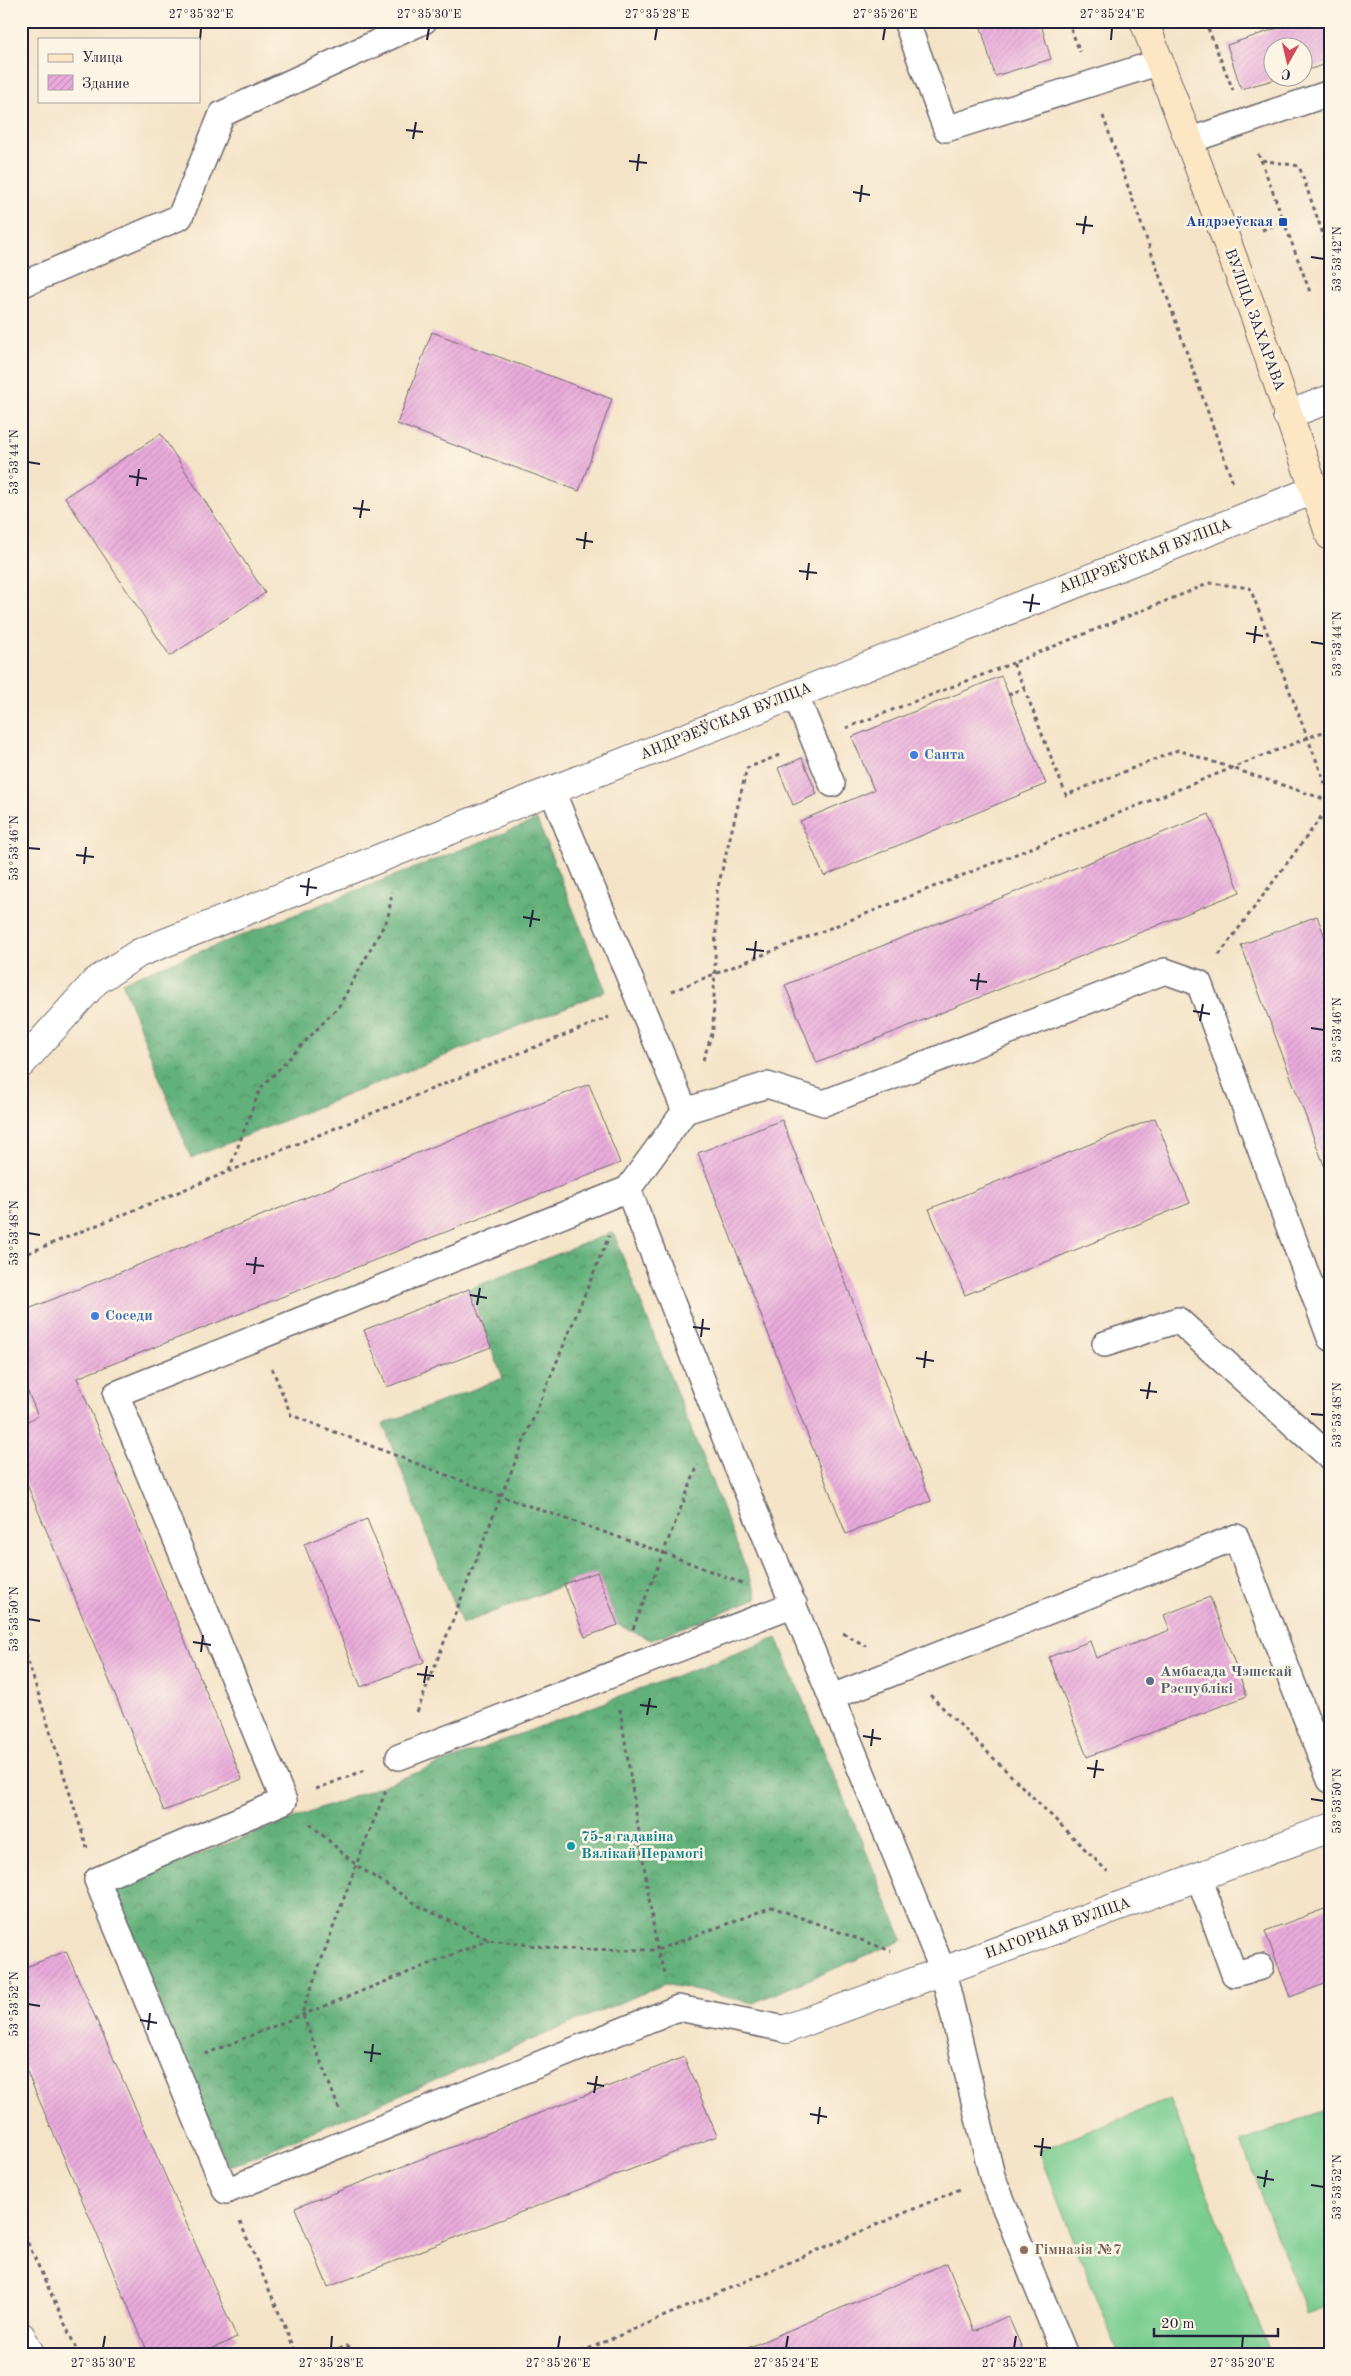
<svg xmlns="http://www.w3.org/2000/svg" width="1351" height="2376" viewBox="0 0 1351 2376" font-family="'Old Standard TT',serif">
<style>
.forest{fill:url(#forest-crowns);stroke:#42695a}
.pitch{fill:#78cc8f;stroke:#4d7765}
.building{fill:url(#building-hatch)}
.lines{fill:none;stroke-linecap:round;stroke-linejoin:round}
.service-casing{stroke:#6c666c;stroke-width:28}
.minor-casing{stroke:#6c666c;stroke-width:30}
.secondary-casing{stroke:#6c666c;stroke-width:30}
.path{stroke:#6c666c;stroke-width:3;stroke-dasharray:4 4;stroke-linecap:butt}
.service{stroke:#fff;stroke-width:25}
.minor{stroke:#fff;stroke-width:28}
.secondary{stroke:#fce6c4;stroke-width:28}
.ticks{fill:none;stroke:#22223b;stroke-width:2}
.transit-dot{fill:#1a4fb4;stroke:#fcf5e5;stroke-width:2}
.shop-dot{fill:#3f7fe0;stroke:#fcf5e5;stroke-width:2}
.service-dot{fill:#5c6f8a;stroke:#fcf5e5;stroke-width:2}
.culture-dot{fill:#0f9aa8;stroke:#fcf5e5;stroke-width:2}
.education-dot{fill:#8d6e63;stroke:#fcf5e5;stroke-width:2}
.labels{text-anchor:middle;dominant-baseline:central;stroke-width:5;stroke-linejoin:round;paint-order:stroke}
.transit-label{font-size:15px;font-weight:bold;fill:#164399;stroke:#fcf5e5;text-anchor:end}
.street-label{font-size:15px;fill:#22223b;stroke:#fcf5e5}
.shop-label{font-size:15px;font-weight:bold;fill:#366cbe;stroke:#fcf5e5;text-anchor:start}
.service-label{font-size:15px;font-weight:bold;fill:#4e5e75;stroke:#fcf5e5;text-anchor:start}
.culture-label{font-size:15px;font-weight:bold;fill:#0d838f;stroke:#fcf5e5;text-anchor:start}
.education-label{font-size:15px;font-weight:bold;fill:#785e54;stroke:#fcf5e5;text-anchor:start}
.neatline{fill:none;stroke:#22223b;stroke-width:2}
.ticks-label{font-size:12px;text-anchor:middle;fill:#22223b}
</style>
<defs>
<pattern id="forest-crowns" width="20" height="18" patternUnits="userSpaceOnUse" patternTransform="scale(1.25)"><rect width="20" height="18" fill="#62b07a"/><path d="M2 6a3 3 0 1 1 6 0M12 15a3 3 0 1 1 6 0" fill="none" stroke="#508f65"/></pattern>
<pattern id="building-hatch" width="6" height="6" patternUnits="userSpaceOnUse" patternTransform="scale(1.25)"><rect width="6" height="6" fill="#e9aadb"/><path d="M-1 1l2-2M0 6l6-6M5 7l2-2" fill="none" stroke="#c892bd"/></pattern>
</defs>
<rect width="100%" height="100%" fill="#fcf5e5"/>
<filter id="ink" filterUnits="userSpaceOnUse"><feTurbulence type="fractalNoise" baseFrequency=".02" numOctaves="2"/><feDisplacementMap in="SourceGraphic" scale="10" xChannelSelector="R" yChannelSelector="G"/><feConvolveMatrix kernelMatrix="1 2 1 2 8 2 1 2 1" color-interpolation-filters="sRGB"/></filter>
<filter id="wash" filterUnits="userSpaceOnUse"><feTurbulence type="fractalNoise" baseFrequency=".0096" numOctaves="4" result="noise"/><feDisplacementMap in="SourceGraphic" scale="20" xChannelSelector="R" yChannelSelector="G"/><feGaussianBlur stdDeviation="1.12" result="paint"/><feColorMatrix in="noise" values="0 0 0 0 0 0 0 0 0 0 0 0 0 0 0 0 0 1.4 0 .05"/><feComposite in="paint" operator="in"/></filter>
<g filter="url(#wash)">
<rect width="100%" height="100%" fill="#f4e3c7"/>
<path class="forest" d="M537 820 606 991 191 1158 122 982Z
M613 1232 758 1598 651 1640 618 1625 597 1572 462 1624 383 1424 503 1378 469 1289Z
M777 1638 903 1940 753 2003 665 1984 228 2167 111 1887Z"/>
<path class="pitch" d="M1170 2099 1271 2355H1119L1038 2151Z
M1330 2108V2304L1306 2313 1241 2142Z"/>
<g id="blocks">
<path class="building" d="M990 21H1040L1051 59 995 76 980 24Z
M1299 21H1330V63L1304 71V48H1274V78H1280L1241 89 1227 45Z
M432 332 612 399 579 491 397 424Z
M161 434 265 593 170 656 65 497Z
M1001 676 1046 784 824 876 800 821 874 790 852 737Z
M802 758 817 794 793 805 778 768Z
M1209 814 1240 892 817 1063 785 985Z
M1317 916 1330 950V1181L1241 945Z
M589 1084 620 1163 77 1378 242 1779 164 1811 21 1470V1424L38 1416 21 1376V1312Z
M1155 1118 1190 1203 965 1295 929 1209Z
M782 1120 931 1501 846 1534 698 1153Z
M469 1289 491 1347 387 1387 364 1330Z
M367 1519 424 1662 361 1687 304 1544Z
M597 1572 618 1625 585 1637 564 1584Z
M1210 1597 1247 1696 1087 1757 1049 1657 1090 1641 1096 1658 1170 1630 1164 1615Z
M1330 1907V1982L1290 1997 1265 1931Z
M66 1951 237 2338 197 2355H149L21 2058V1969Z
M684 2057 717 2136 328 2287 295 2208Z
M947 2263 974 2331 1008 2316 1025 2355H731Z"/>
</g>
</g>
<g filter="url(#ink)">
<use href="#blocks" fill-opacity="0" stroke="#6c666c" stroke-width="1"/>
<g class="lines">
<defs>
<path id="service" d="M906 21 946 129 1160 62
M1188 141 1330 93
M21 285 180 217 222 114 424 21
M795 694 832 784
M552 791 685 1111 628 1189 717 1418 943 1971 992 2176 1065 2355
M685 1111 767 1085 824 1103 1165 971 1199 983 1330 1338
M628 1189 116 1394 284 1801 97 1880 226 2191 678 2008 786 2029
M1105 1344 1178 1320 1330 1457
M832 1697 1236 1537 1330 1780
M399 1757 794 1604
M1199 1877 1234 1974 1261 1967"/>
<path id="minor" d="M1287 415 1330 399
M21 1064 96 981 139 953 1314 490
M786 2029 1330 1828
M21 2336 31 2355"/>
<path id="secondary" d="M1144 21 1254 314 1330 536"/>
</defs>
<use href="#service" class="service-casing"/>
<use href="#minor" class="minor-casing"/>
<use href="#secondary" class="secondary-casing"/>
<path class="path" d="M1068 21 1080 52
M1205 21 1233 90
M1103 116 1233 483
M1258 154 1261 160 1299 166 1330 254
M1261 160 1310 292
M1262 230 1283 222
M1024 688 1066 795 1178 750 1330 801
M1008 695 1024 688 1013 663 1210 583 1250 588 1330 796
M846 728 1013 663
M1219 955 1330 805
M672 991 1330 729
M703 1060 713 1031 717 891 747 768 782 754
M229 1170 260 1089 339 1006 388 918 392 892
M21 1256 609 1017
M272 1368 291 1415 501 1496 664 1553 746 1585
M633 1629 698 1465
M843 1633 866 1646
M21 1639 87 1848
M930 1695 1108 1872
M620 1709 657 1950 666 1976
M417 1712 501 1496 609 1236
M316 1789 368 1769
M310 1824 356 1865 421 1907 489 1940 563 1949 657 1950 772 1907 891 1951
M205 2054 489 1940
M339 2109 302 2013 356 1865 387 1788
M240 2222 297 2355
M21 2228 79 2355
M324 2355 347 2346 359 2355
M574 2355 960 2189"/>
<use href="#service" class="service"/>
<use href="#minor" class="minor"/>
<use href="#secondary" class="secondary"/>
</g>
</g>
<path class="ticks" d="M200 40 201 28M427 40 429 28M655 40 657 28M883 40 885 28M1111 40 1112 28M406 130 423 132M413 139 416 122M629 161 647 163M637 171 639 154M853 192 870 195M860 202 862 185M1076 224 1093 226M1083 234 1086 216M1311 257 1324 259M28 462 40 464M129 476 147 479M137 486 139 469M353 508 370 510M360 518 363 500M576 539 593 542M584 549 586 532M799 571 817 573M807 580 809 563M1023 602 1040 604M1030 612 1033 594M1246 633 1263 636M1311 642 1324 644M1254 643 1256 626M28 848 40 849M76 855 94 857M84 864 86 847M300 886 317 888M307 896 309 878M523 917 540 920M530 927 533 910M746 949 764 951M754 959 756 941M970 980 987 982M977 990 979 973M1193 1011 1210 1014M1200 1021 1203 1004M1311 1028 1324 1030M28 1233 40 1235M246 1264 264 1266M254 1274 256 1257M470 1295 487 1298M477 1305 480 1288M693 1327 710 1329M701 1337 703 1319M916 1358 934 1361M924 1368 926 1351M1140 1390 1157 1392M1147 1399 1150 1382M1311 1414 1324 1415M28 1619 40 1621M193 1642 211 1645M201 1652 203 1635M417 1674 434 1676M424 1683 427 1666M640 1705 657 1707M647 1715 650 1698M863 1736 881 1739M871 1746 873 1729M1087 1768 1104 1770M1094 1778 1097 1760M1311 1799 1324 1801M28 2004 40 2006M140 2020 157 2023M148 2030 150 2013M364 2052 381 2054M371 2062 373 2044M587 2083 604 2086M594 2093 597 2076M810 2114 827 2117M818 2124 820 2107M1034 2146 1051 2148M1041 2156 1043 2138M1257 2177 1274 2180M1311 2185 1324 2187M1264 2187 1267 2170M103 2348 105 2336M331 2348 332 2336M558 2348 560 2336M786 2348 788 2336M1014 2348 1016 2336M1242 2348 1243 2336"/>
<rect class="transit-dot" x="1278" y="217" width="10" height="10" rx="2.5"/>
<g class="shop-dot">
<circle cx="914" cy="755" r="5"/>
<circle cx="95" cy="1316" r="5"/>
</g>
<circle class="service-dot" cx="1150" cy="1681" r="5"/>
<circle class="culture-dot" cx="571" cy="1846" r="5"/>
<circle class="education-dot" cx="1024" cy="2250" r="5"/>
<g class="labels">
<g class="transit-label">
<text x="1273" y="222">Андрэеўская</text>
</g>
<g class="street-label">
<text transform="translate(1254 320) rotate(70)">ВУЛІЦА ЗАХАРАВА</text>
<text transform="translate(1145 557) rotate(-21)">АНДРЭЕЎСКАЯ ВУЛІЦА</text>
<text transform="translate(726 722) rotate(-22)">АНДРЭЕЎСКАЯ ВУЛІЦА</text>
<text transform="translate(1058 1929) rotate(-20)">НАГОРНАЯ ВУЛІЦА</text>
</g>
<g class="shop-label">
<text x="924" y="755">Санта</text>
<text x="105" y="1316">Соседи</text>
</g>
<g class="service-label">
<text x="1160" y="1672">Амбасада Чэшскай<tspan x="1160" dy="17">Рэспублікі</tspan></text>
</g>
<g class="culture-label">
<text x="581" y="1837">75-я гадавіна<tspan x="581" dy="17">Вялікай Перамогі</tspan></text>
</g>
<g class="education-label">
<text x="1034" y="2250">Гімназія №7</text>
</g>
</g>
<rect width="1351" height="2376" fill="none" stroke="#fcf5e5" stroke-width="55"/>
<rect x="38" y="38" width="162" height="65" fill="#fcf5e5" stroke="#a5a1a1"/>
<rect x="48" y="54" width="25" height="8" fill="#fce6c4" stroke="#a5a1a1"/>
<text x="82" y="62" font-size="15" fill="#22223b">Улица</text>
<rect x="48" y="75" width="25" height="15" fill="url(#building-hatch)" stroke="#a5a1a1"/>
<text x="82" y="88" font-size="15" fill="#22223b">Здание</text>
<g transform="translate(1288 62) rotate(188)"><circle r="24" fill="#fcf5e5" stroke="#a5a1a1"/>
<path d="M0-4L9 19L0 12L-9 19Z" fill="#d1495b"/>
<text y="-8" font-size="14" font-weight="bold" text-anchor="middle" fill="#22223b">С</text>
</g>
<path d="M1154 2328v8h124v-8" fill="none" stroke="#22223b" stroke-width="2.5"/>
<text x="1161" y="2328" font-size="15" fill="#22223b" stroke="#fcf5e5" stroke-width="4" paint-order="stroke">20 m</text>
<rect x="28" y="28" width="1296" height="2320" class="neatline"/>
<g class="ticks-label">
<text x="201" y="18">27°35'32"E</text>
<text x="429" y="18">27°35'30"E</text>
<text x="657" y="18">27°35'28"E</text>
<text x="885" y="18">27°35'26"E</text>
<text x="1112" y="18">27°35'24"E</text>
<text transform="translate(1337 259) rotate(-90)" y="4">53°53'42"N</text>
<text transform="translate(14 462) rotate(-90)" y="4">53°53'44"N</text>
<text transform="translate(1337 644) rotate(-90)" y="4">53°53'44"N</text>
<text transform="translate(14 848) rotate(-90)" y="4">53°53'46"N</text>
<text transform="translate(1337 1030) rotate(-90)" y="4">53°53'46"N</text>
<text transform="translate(14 1233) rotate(-90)" y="4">53°53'48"N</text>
<text transform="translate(1337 1415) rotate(-90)" y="4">53°53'48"N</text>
<text transform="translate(14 1619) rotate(-90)" y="4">53°53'50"N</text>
<text transform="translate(1337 1801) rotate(-90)" y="4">53°53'50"N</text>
<text transform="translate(14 2004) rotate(-90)" y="4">53°53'52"N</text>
<text transform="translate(1337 2187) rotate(-90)" y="4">53°53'52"N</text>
<text x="103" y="2367">27°35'30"E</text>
<text x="331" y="2367">27°35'28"E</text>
<text x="558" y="2367">27°35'26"E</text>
<text x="786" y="2367">27°35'24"E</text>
<text x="1014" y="2367">27°35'22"E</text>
<text x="1242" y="2367">27°35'20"E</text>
</g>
</svg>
